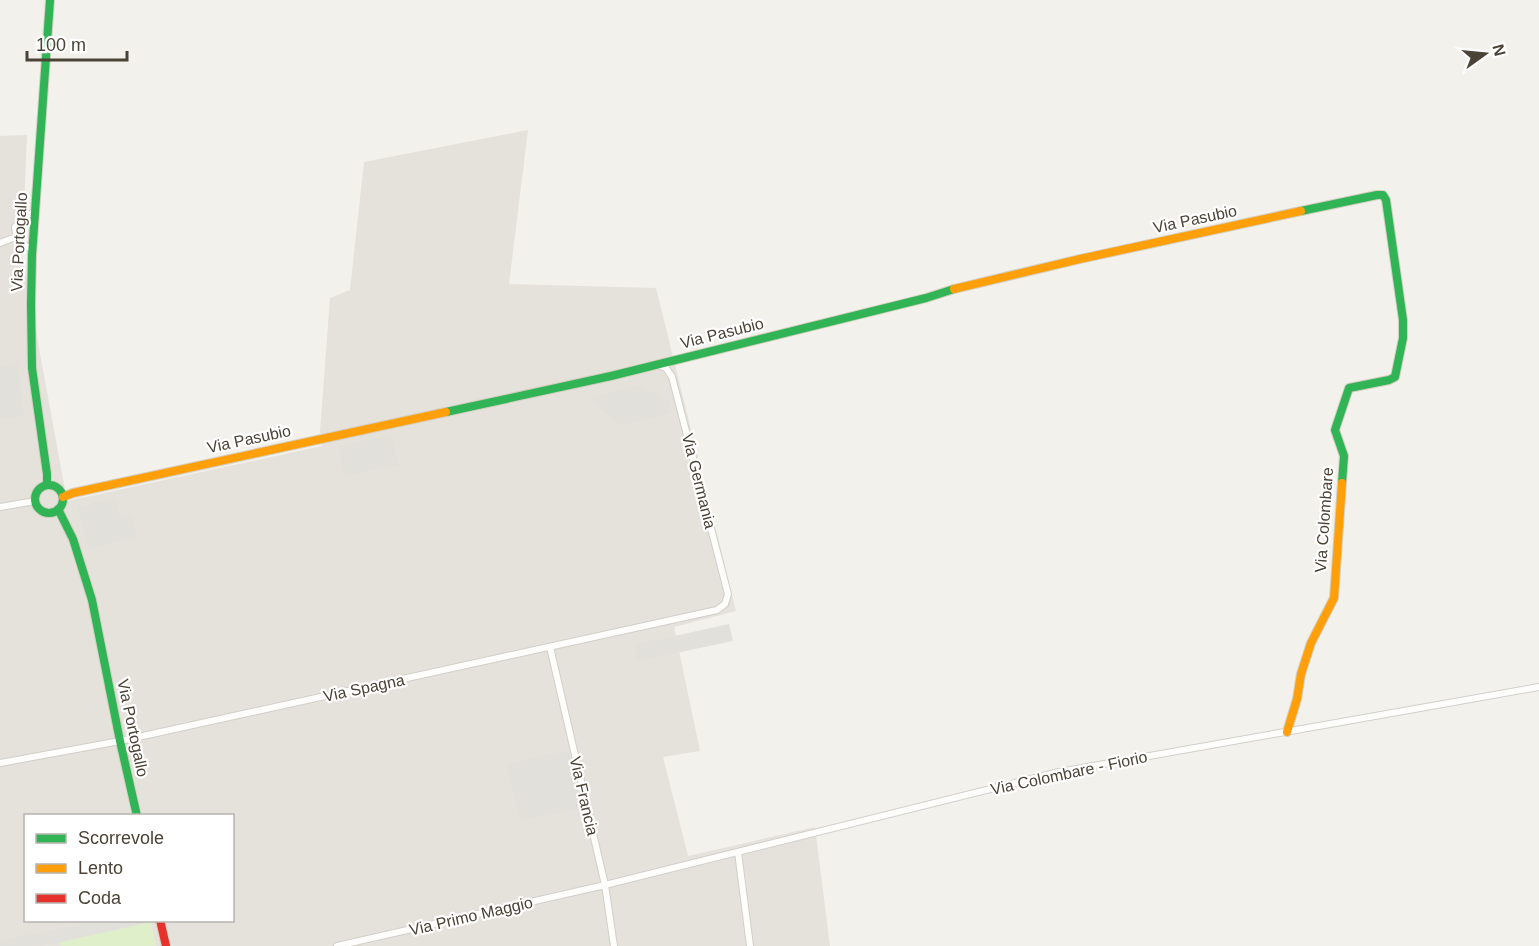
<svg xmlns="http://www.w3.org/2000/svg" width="1539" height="946" viewBox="0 0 1539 946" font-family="Helvetica,sans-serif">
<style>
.industrial{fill:#e5e1db;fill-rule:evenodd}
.green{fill:#dfefca}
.parking{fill:#e2e0db}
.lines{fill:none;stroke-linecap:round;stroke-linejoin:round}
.street-casing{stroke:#d1cfc9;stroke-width:8}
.fast-casing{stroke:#d3cfc2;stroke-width:10}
.slow-casing{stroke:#d3cfc2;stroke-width:10}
.jam-casing{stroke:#d3cfc2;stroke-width:10}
.street{stroke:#fdfdfc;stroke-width:6}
.fast{stroke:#30b455;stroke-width:8}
.slow{stroke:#ff9f0a;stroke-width:8}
.jam{stroke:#e5322d;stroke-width:8}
.labels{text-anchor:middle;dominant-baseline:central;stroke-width:4.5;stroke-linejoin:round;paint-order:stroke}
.street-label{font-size:16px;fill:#4a4336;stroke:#fff}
</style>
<rect width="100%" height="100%" fill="#f3f1ec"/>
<path class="industrial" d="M528 130 509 284 656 288 736 611 674 627 700 751 663 757 688 856 815 827 830 946H0V136L27 135 22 255 67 501 322 446 320 432 330 298 350 290 364 162ZM26 816H232V920H26Z"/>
<path class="green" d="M151 922 156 946H61L60 942Z"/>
<path class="parking" d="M17 364 24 415 0 419V367Z
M639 386 669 401 672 413 621 425 588 399Z
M391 435 398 465 345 476 338 446Z
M116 498 120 517 132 514 137 538 89 548 78 507Z
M729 624 733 641 638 661 634 645Z
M570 750 583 807 520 821 507 764Z
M151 921V922L42 946H0V936L2 941 92 921Z"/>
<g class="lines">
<defs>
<path id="street" d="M0 243 16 237
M32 249C19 243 17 242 15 227L23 217 35 212
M0 507 35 501
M550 647 605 885 614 946
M0 763 120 741 717 610 725 604 728 594 672 377 666 368 658 365
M738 852 750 946
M337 946 605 885 1059 772 1539 687"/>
<path id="fast" d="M1301 211 1377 195H1383L1386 200 1403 320V338L1395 377 1389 380 1349 388 1335 430 1344 456 1342 483
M446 412 611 376 926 298 954 289
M47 485V474L32 368 31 304 32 255 50 0
M35 499a14 14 0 1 1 28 0a14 14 0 1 1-28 0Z
M58 509 73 539 92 600 120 741 137 816"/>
<path id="slow" d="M954 289 1080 259 1301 211
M63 497 73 493 446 412
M1287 732 1297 699 1301 674 1311 643 1334 598 1342 483"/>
<path id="jam" d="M160 920 166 946"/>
</defs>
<use href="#street" class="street-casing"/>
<use href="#fast" class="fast-casing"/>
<use href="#slow" class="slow-casing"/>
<use href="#jam" class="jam-casing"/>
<use href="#street" class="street"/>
<use href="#fast" class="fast"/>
<use href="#slow" class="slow"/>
<use href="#jam" class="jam"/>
</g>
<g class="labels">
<g class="street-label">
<text transform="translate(1195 219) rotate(-12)">Via Pasubio</text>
<text transform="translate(19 242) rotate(-87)">Via Portogallo</text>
<text transform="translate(722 333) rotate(-14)">Via Pasubio</text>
<text transform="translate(249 439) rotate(-12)">Via Pasubio</text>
<text transform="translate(699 481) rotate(76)">Via Germania</text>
<text transform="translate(1324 520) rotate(-86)">Via Colombare</text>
<text transform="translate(364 688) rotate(-12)">Via Spagna</text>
<text transform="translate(133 728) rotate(78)">Via Portogallo</text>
<text transform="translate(1069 773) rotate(-12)">Via Colombare - Fiorio</text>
<text transform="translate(584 796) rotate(77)">Via Francia</text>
<text transform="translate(471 916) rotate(-13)">Via Primo Maggio</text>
</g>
</g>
<rect x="24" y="814" width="210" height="108" fill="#ffffff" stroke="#b7b4af" stroke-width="1.5"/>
<rect x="36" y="834" width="30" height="9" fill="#30b455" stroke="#b7b4af" stroke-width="1.5"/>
<text x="78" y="844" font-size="18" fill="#4a4336">Scorrevole</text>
<rect x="36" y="864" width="30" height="9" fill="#ff9f0a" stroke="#b7b4af" stroke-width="1.5"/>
<text x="78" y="874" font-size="18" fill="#4a4336">Lento</text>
<rect x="36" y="894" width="30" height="9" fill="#e5322d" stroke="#b7b4af" stroke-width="1.5"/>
<text x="78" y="904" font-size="18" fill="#4a4336">Coda</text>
<g transform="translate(1485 54) rotate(75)" stroke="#ffffff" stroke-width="4.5" paint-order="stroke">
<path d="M0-4.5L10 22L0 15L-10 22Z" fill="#4a4336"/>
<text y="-9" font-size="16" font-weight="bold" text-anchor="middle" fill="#4a4336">N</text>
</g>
<path d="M27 51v9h100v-9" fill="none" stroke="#4a4336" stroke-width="3"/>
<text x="36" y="51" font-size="18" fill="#4a4336" stroke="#ffffff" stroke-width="4.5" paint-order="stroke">100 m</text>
</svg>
